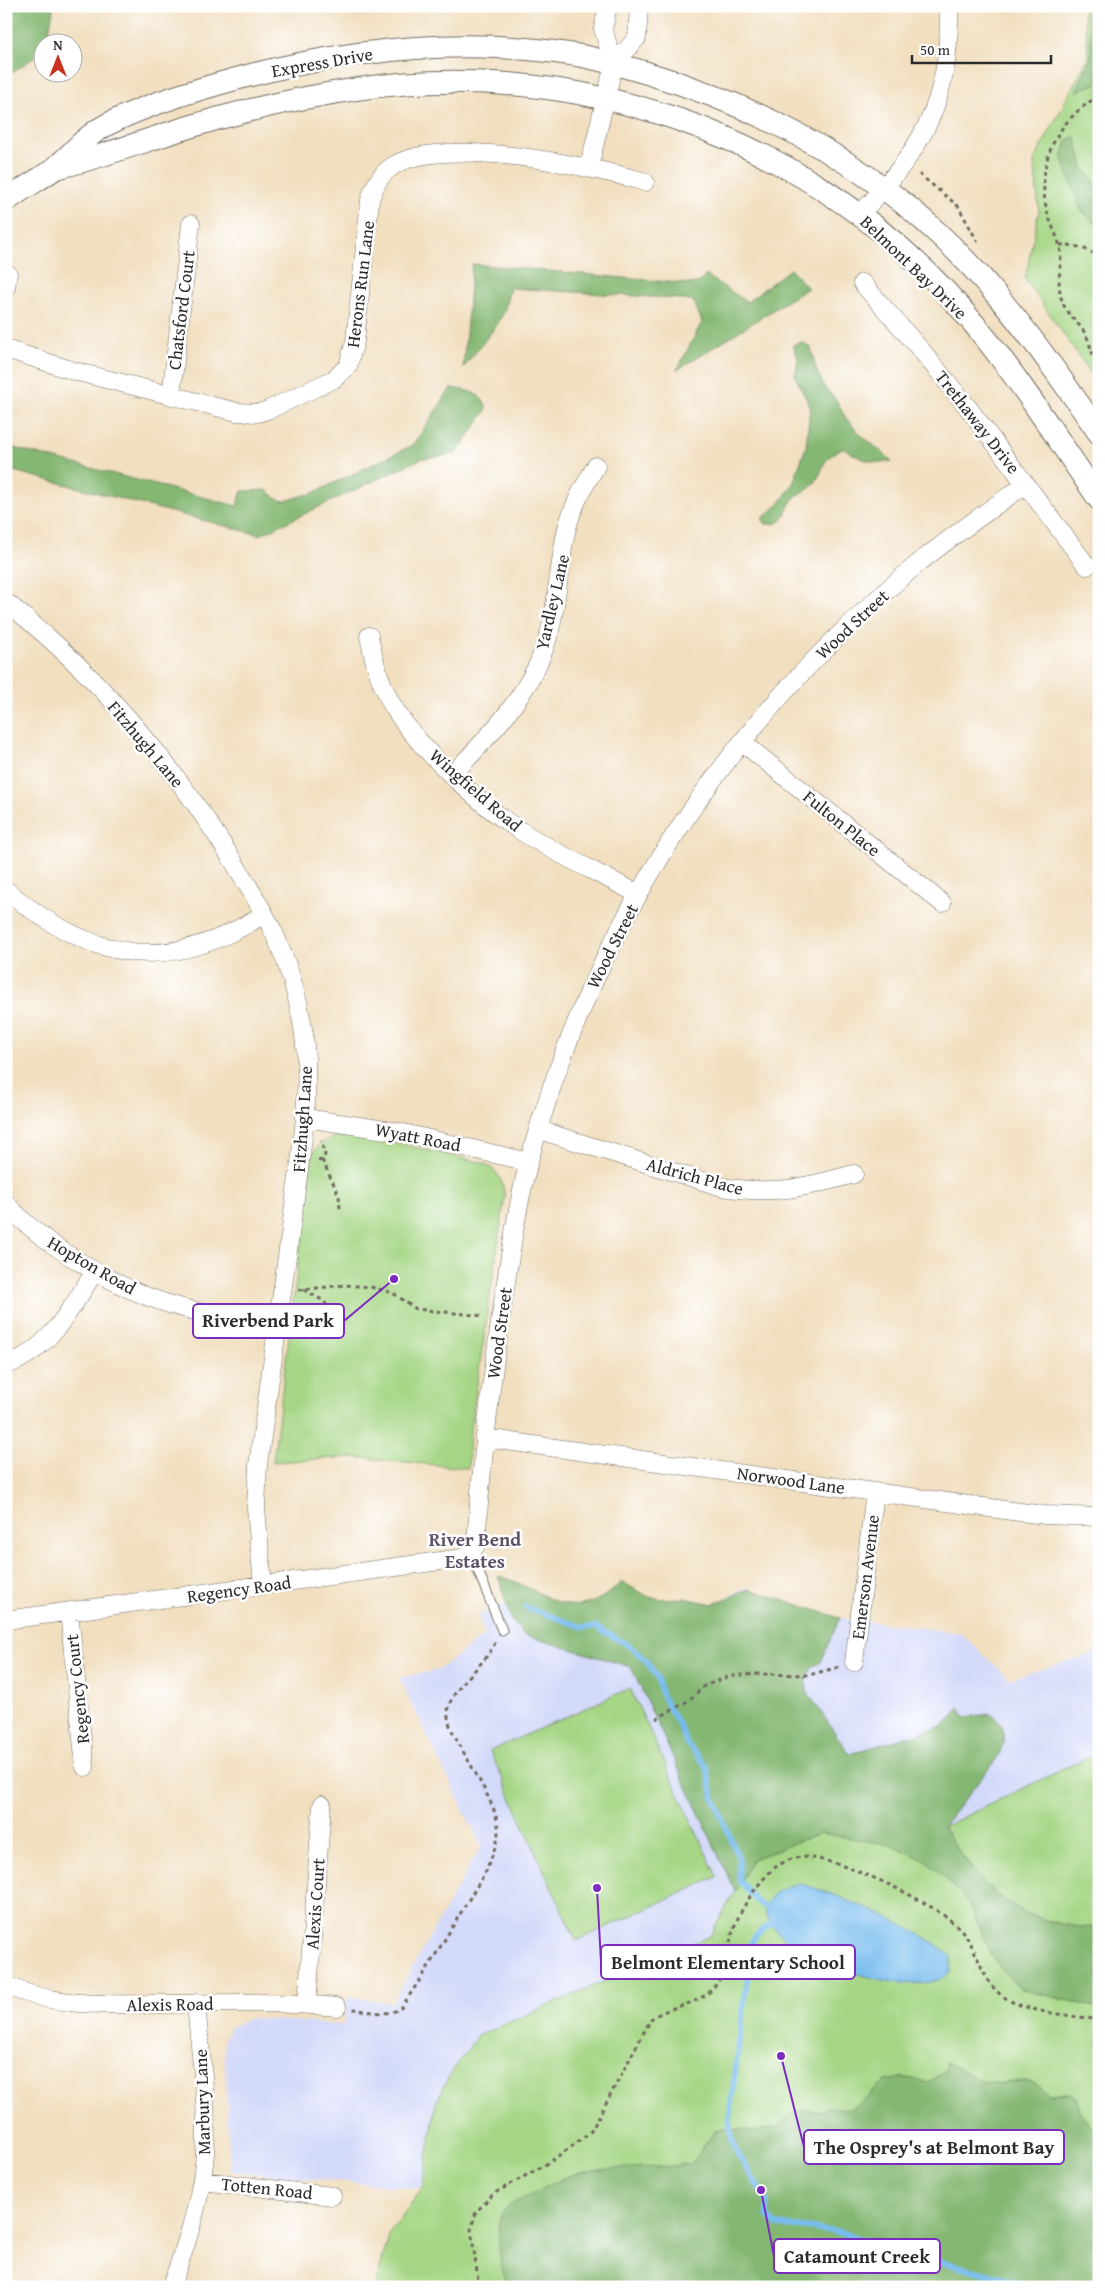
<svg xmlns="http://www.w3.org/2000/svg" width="1105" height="2293" viewBox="0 0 1105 2293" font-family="'Gentium Book Plus',serif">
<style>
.built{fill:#d3d9f9}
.green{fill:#a6d685;stroke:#688058}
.forest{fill:#84b772;stroke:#58714e}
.water{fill:#77bcee;stroke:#51748c}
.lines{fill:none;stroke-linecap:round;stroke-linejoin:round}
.stream{stroke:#77bcee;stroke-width:5.5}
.service-casing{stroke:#706a5f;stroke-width:11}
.minor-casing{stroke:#706a5f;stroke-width:19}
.tertiary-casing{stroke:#706a5f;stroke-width:24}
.path{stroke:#706a5f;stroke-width:3;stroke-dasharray:4 4;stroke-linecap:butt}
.service{stroke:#fff;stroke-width:9}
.minor{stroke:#fff;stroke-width:18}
.tertiary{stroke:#fff;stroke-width:22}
.labels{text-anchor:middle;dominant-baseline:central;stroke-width:5;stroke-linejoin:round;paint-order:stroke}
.street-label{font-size:18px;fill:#2b2b2b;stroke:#fff}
.neighbourhood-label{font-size:19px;font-weight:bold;fill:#5e5268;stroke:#fff}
.leader{fill:none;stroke:#7b2cbf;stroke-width:2}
.callout-dot{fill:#7b2cbf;stroke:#fff;stroke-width:2}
.callout{fill:#fff;stroke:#7b2cbf;stroke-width:2}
.callout-label{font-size:19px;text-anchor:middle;font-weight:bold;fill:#2b2b2b}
</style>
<rect width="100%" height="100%" fill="#fff"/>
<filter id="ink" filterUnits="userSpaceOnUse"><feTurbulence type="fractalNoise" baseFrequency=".02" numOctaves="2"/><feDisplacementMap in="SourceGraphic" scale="10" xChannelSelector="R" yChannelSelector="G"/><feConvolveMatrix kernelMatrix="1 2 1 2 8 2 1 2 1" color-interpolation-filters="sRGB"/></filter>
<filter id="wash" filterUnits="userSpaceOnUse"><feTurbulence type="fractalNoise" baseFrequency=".0096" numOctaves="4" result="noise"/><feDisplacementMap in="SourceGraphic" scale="20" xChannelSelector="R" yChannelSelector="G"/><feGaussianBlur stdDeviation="1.12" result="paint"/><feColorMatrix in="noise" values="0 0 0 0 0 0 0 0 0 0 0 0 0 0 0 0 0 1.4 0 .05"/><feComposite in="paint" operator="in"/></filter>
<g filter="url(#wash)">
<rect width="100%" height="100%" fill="#f1dfc0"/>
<path class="built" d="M747 1588 840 1618 961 1633 1009 1679 1099 1652V2008L753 1859 711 1936 477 2036 436 2103 422 2189 230 2171 224 2040 230 2027 252 2018 344 2025 348 1996 392 2003 481 1846 399 1678 438 1670 485 1635 478 1615 512 1602 652 1632Z"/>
<path class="green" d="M1083 6H1099V385L1025 279 1039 210 1034 161 1089 56Z
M350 1135 392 1142 483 1163C498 1170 503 1180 505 1197L470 1430 468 1468 353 1457 273 1462 312 1154C322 1140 333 1135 350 1135Z
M630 1688 717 1877 576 1941 490 1751Z
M1088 1757 1099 1761V1927C1085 1928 1070 1926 1057 1923 999 1910 973 1874 943 1827Z
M820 1833 921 1849 966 1884 1020 1989 1099 2008V2287H375L390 2232 422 2189 436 2103 449 2076 477 2036 710 1936 753 1859Z"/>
<path class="forest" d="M6 6H54L47 42H42V52L6 77Z
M1087 6H1099V82L1076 92 1092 55Z
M1075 136 1083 167 1099 189V226L1081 210 1062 158 1067 141Z
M472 264 691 284 700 282 706 275 747 302 790 269 808 288 677 370 702 322 694 302 680 299 510 288 504 312 497 325 463 368Z
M802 342 811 348 816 369 824 387 836 400 845 417 859 433 892 461C872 465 860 459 844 448 817 461 828 466 813 485 807 492 797 493 792 501 782 514 788 525 766 524L762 519 778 505 792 486 806 447 810 407 795 376 798 358 793 345Z
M451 388C468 391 481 391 487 409L456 454 420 459 260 535 6 469V446L237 506 242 491 266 490C270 492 275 498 279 500 289 503 301 494 311 494L413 445Z
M498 1576C550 1590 569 1631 622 1582L649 1597 663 1599 684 1598 713 1604 749 1589 840 1618 821 1662 813 1666 806 1679 807 1691 849 1754 937 1728 950 1720 960 1707 964 1717 991 1714C1008 1728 1007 1738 997 1758L943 1827C973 1874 999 1910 1057 1923 1070 1926 1085 1928 1099 1927V2008L1020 1989 1002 1970 989 1951 973 1912 962 1895 928 1862 892 1845 820 1833 753 1859 735 1891 631 1667 524 1635 511 1620Z
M947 2062C961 2070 977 2082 993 2083 1020 2085 1024 2072 1049 2094L1071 2093 1078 2099 1080 2113 1099 2136V2287H510C501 2273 500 2259 499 2243 495 2208 506 2207 534 2193 548 2187 562 2177 576 2174 613 2164 653 2171 691 2163L715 2131 723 2129 758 2131 777 2127 793 2113 803 2110 817 2111 832 2107 849 2110 859 2104 886 2080 901 2077 931 2082 945 2072Z"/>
<path class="water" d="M800 1884C835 1892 928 1932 951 1957L950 1973C916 2004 801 1960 774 1928 770 1924 767 1917 765 1912 767 1893 783 1887 800 1884Z"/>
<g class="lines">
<path class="stream" d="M525 1607 582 1627H596L631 1647 646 1661 657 1677 662 1696 681 1729 687 1744 706 1765 713 1796 739 1859V1880L756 1901 765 1907
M771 1924C754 1933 745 1947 749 1966L729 2119 731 2136 738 2155 767 2201 768 2217 777 2225 832 2231 1034 2287"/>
</g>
</g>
<g filter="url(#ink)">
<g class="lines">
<defs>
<path id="service" d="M471 1553 502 1630"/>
<path id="minor" d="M608 6 603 29 614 64
M589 167 614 64 637 38 639 6
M860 214C924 147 951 101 949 6
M862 283 921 350 966 405 1087 566
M6 287 8 274
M6 349 74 371 237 412 258 413 268 410 334 379 348 366 355 341 370 200C374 186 380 174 393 166 441 135 591 166 645 182
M171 396 191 224
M6 602C96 673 173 764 233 861 247 884 262 908 274 933 292 972 304 1016 306 1059 309 1116 298 1172 291 1228 280 1307 269 1386 258 1465L256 1508 263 1585
M369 636C374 663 381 688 396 711 421 750 481 806 521 831 558 855 599 873 638 894
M742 742 942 903
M452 775C488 737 527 698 545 647 558 609 558 566 567 528 573 505 584 486 596 466
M6 890C91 961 168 976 264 914
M305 1118 399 1132 529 1162
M539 1130 722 1187C777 1195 802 1188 854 1174
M6 1203C19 1219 36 1232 52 1244 81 1264 113 1283 146 1296 186 1312 234 1319 277 1327
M6 1365C49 1351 72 1307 95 1271
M484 1438 1012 1511 1045 1515 1099 1517
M69 1612 85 1767
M6 1620 462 1558 471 1553 476 1545C481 1464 491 1383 503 1302 510 1255 517 1207 529 1161 594 922 726 725 915 566 950 537 988 511 1026 484
M854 1662 875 1492
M6 1985C55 2008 107 2004 159 2004 219 2003 278 2001 337 2007
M307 2004 322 1805
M202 2181 332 2196
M171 2286C186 2246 199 2207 204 2164 210 2115 200 2054 196 2003"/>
<path id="tertiary" d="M56 168C98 158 138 143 179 130 236 112 298 98 357 89 572 57 798 133 946 292 1005 355 1050 429 1099 499
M6 201C21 189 39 180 54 169 72 154 86 135 108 124 152 102 199 89 247 76 353 49 467 37 576 55 601 59 626 67 650 74 736 100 812 136 885 189 977 257 1035 341 1099 433"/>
</defs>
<use href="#service" class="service-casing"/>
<use href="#minor" class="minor-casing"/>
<use href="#tertiary" class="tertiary-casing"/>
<path class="path" d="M1099 96C1057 120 1035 162 1047 211 1050 223 1057 235 1060 247 1063 261 1057 277 1060 292 1063 315 1079 320 1087 337 1091 347 1092 356 1099 365
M919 174 958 206 979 244
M1060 245C1072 244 1089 249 1099 257
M322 1160 339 1195 340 1209
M318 1161 322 1160 325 1155 321 1141
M299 1290 345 1285 371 1287 393 1293 416 1309 484 1316
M304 1290 324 1301 332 1314
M656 1719 688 1701 704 1686 730 1676 760 1674 809 1675 839 1667
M353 2009C368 2011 388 2017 401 2008L427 1969 486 1871C491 1857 499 1843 498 1827 498 1808 469 1763 459 1744 454 1734 447 1724 448 1712 449 1687 488 1665 496 1640
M479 2287 471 2229 476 2212 493 2194 550 2162 590 2133 651 2019C670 2004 698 2007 714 1987 728 1971 727 1949 733 1931 739 1910 760 1879 777 1866 784 1861 794 1858 802 1857 838 1857 938 1903 962 1931 979 1950 981 1982 1004 1997 1027 2013 1071 2015 1099 2020"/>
<use href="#service" class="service"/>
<use href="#minor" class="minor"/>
<use href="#tertiary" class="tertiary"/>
</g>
</g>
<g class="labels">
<g class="street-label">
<text transform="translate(322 62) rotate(-10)">Express Drive</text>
<text transform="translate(914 267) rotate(44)">Belmont Bay Drive</text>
<text transform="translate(360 284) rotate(-83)">Herons Run Lane</text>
<text transform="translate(181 310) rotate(-83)">Chatsford Court</text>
<text transform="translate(978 422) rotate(52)">Trethaway Drive</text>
<text transform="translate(552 602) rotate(-77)">Yardley Lane</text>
<text transform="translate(852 624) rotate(-43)">Wood Street</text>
<text transform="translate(146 744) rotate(50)">Fitzhugh Lane</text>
<text transform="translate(476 790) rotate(41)">Wingfield Road</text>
<text transform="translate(842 823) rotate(39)">Fulton Place</text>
<text transform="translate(612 946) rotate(-63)">Wood Street</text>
<text transform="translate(302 1119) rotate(-86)">Fitzhugh Lane</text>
<text transform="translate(418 1137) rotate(11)">Wyatt Road</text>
<text transform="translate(695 1176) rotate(15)">Aldrich Place</text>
<text transform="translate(92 1265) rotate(30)">Hopton Road</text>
<text transform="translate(499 1333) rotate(-82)">Wood Street</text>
<text transform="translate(791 1480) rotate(8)">Norwood Lane</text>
<text transform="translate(865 1577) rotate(-83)">Emerson Avenue</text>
<text transform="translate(239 1589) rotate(-8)">Regency Road</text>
<text transform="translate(77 1689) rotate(-96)">Regency Court</text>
<text transform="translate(315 1904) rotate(-86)">Alexis Court</text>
<text transform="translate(170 2004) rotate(-1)">Alexis Road</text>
<text transform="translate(202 2102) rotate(-92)">Marbury Lane</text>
<text transform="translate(267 2188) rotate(6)">Totten Road</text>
</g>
<g class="neighbourhood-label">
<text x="475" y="1539">River Bend<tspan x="475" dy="22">Estates</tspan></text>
</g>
</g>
<path class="leader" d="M394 1279L344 1321M597 1888L601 1962M781 2056L804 2147M761 2190L774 2256"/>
<g class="callout-dot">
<circle cx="394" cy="1279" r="5"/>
<circle cx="597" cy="1888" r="5"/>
<circle cx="781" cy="2056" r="5"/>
<circle cx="761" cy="2190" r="5"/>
</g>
<g class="callout">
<rect x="193" y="1304" width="151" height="34" rx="5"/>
<rect x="601" y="1945" width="254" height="34" rx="5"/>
<rect x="804" y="2130" width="260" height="34" rx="5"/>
<rect x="774" y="2239" width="166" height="34" rx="5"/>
</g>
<g class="callout-label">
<text x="268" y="1327">Riverbend Park</text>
<text x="728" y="1969">Belmont Elementary School</text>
<text x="934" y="2154">The Osprey's at Belmont Bay</text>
<text x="857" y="2263">Catamount Creek</text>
</g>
<rect width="1105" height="2293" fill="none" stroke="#fff" stroke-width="25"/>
<g transform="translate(58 58)"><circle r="24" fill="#ffffff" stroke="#aaaaaa"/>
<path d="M0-4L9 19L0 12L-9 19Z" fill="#c8321e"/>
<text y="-8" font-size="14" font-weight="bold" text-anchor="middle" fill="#2b2b2b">N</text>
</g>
<path d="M912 55v8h139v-8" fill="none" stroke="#2b2b2b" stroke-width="2.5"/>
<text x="920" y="55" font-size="15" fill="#2b2b2b" stroke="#ffffff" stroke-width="4" paint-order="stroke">50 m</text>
</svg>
